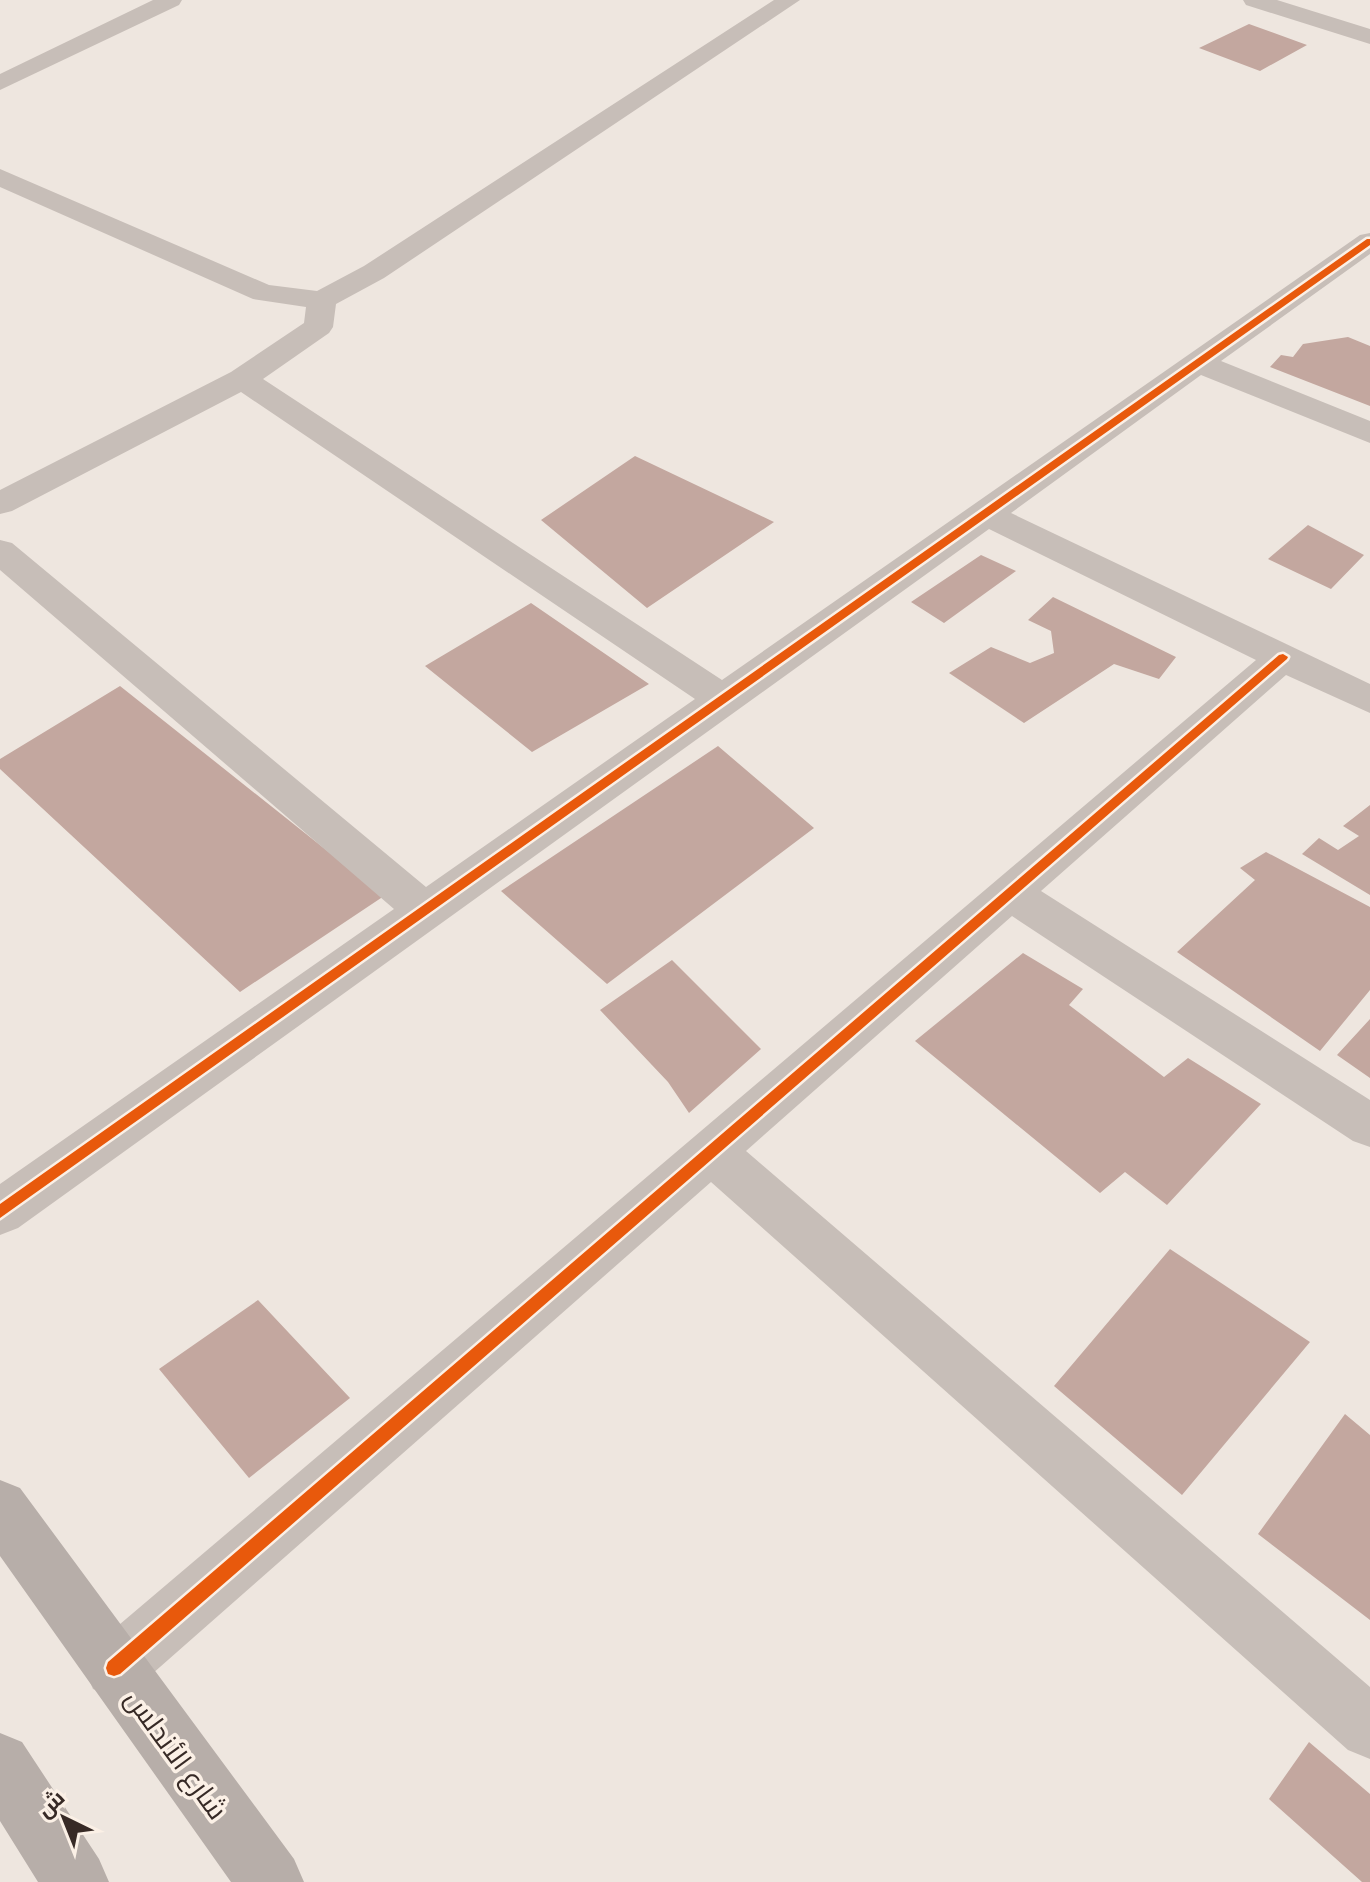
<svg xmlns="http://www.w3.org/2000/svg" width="1370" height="1882" viewBox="0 0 1370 1882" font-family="Mulish,Cairo,sans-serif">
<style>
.building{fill:#c3a79f}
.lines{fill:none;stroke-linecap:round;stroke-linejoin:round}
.street{fill:#c7beb8;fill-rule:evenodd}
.secondary{fill:#b7aea9;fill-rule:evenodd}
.cycleway-casing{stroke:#fbf0e6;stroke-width:5}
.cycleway{fill:#e8590c;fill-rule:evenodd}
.labels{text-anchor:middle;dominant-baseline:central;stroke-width:7;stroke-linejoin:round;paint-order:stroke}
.near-street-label{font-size:28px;fill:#372a26;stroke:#fbf0e6}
</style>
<rect width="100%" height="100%" fill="#eee6df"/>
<path class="building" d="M1249 24 1307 45 1260 71 1199 48Z
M1348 337 1370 346V406L1270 367 1281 355 1293 357 1303 344Z
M635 456 774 522 647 608 541 520Z
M1308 525 1364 555 1331 589 1268 559Z
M981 555 1016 571 944 623 911 602Z
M1053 597 1176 657 1159 679 1114 664 1024 723 949 673 991 647 1030 663 1054 653 1051 631 1028 620Z
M531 603 649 684 532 752 425 666Z
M120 686 384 896 240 992 0 769V759Z
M718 746 814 828 607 984 501 891Z
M1370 805V895L1302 854 1319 838 1338 850 1359 836 1343 826Z
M1266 852 1370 907V990L1320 1051 1177 952 1255 880 1240 868Z
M1023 953 1083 989 1069 1005 1164 1077 1188 1058 1261 1104 1167 1205 1125 1172 1100 1193 915 1041Z
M672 960 761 1049 689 1113 668 1082 600 1010Z
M1370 1019V1078L1337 1055Z
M1170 1249 1310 1342 1182 1495 1054 1386Z
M258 1300 350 1398 249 1478 159 1369Z
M1345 1414 1370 1435V1620L1258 1534Z
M1309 1742 1370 1794V1882H1362L1269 1799Z"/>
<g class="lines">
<path class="street" d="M153 0H182L179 5 0 90V74Z
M774 0H800L384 278 336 304 333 327 329 333 263 379 722 680 1360 235 1370 233V254L1221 361 1370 421V443L1201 375 1011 513 1370 684V713L1286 675 1041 891 1370 1100V1147L1353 1141 1012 916 746 1151 1370 1687V1759L1348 1750 711 1182 135 1689 114 1698 93 1689 84 1668 93 1647 1256 660 989 529 18 1228 0 1235V1184L394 909 0 570V540L12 543 426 887 695 699 241 392 12 511 0 514V490L231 372 304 323 306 307 253 299 0 187V169L269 285 317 291 364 266Z
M1243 0H1277L1370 29V44L1246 5Z"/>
<path class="secondary" d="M0 1480 20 1488 294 1859 304 1882H231L0 1556Z
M0 1733 22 1742 99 1859 109 1882H38L0 1821Z"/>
<defs>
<path id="cycleway" d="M1367 239H1370V245L0 1218V1204Z
M1283 654 1288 657 1287 659 120 1674 114 1676 108 1674 106 1668 108 1662 1279 655Z"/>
</defs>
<use href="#cycleway" class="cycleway-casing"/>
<use href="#cycleway" class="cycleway"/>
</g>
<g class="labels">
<g class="near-street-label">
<text transform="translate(177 1754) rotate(54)">شارع الأندلس</text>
</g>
</g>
<g transform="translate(64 1818) rotate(317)" stroke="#fbf0e6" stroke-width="6" paint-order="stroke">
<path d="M0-6L14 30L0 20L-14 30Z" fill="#372a26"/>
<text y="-12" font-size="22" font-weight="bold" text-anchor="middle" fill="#372a26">ش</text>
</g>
</svg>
